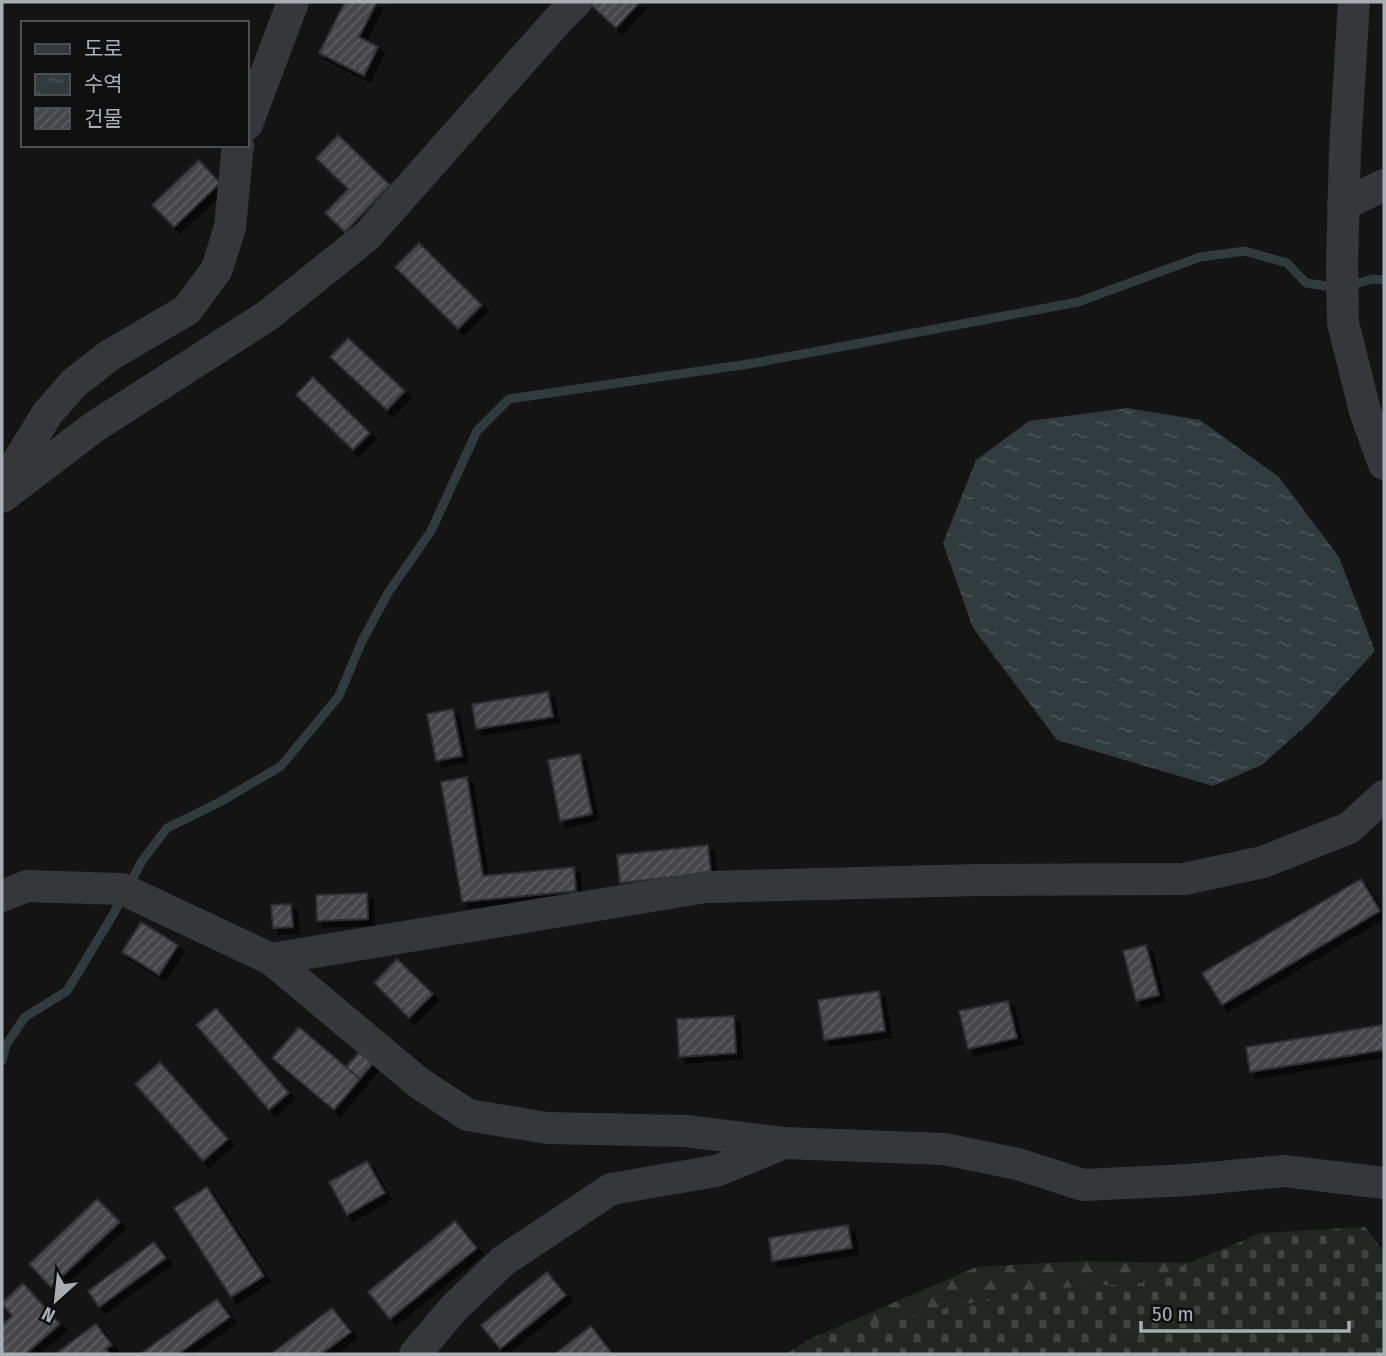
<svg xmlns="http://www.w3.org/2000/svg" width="1386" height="1356" viewBox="0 0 1386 1356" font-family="'Fira Sans Condensed','Noto Sans KR',sans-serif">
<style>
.forest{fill:url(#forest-firs)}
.cemetery{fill:url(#cemetery-stones)}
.water{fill:url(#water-ripples)}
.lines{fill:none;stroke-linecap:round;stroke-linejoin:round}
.stream{stroke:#303b3e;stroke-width:9}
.building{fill:url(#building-hatch);stroke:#2e2f31;stroke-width:2;filter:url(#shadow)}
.minor{stroke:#35373a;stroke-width:32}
</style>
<defs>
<pattern id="forest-firs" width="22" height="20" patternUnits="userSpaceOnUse" patternTransform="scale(1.75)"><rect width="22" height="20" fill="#212720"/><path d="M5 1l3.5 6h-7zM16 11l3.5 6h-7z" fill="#3e443e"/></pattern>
<pattern id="cemetery-stones" width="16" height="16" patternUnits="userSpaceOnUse" patternTransform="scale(1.75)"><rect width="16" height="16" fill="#212720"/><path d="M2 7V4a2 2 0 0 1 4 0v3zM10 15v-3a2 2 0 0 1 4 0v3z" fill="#3e443e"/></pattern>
<pattern id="water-ripples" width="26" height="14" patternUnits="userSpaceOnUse" patternTransform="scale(1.75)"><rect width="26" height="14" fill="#303b3e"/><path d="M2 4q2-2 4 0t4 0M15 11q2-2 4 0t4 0" fill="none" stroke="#4b5558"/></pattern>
<pattern id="building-hatch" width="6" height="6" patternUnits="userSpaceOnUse" patternTransform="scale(1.75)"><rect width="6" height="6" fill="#46474a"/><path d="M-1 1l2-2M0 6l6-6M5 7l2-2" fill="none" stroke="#5e5f62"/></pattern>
<filter id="shadow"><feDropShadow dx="6" dy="6" stdDeviation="0" flood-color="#0009"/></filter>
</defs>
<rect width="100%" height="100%" fill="#141415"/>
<path class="forest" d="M1082 1261 1189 1263 1384 1341V1354H804L812 1338 976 1267Z"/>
<path class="cemetery" d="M1365 1227 1384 1252V1354H786L812 1338 1029 1290 1141 1283 1261 1233Z"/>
<path class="water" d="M1127 408 1200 420 1279 477 1339 557 1375 651 1311 721 1262 765 1213 786 1057 740 973 628 943 543 976 460 1029 421Z"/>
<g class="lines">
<path class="stream" d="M2 1061 6 1045 25 1017 67 991 114 913 142 861 167 828 220 802 281 766 339 696 362 641 388 593 431 531 477 431 509 399 755 363 1078 302 1200 257 1245 251 1287 263 1306 283 1340 288 1373 279 1384 280"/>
</g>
<path class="building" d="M345 2H377L359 37 378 47 364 76 319 53Z
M594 2H640L616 28 591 5Z
M338 135 390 185 345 232 325 213 348 189 316 158Z
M199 160 220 183 174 227 152 205Z
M419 243 482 305 458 329 395 267Z
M348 338 405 391 387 410 330 357Z
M313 377 370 433 353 450 296 395Z
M548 692 553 717 476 729 472 704Z
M453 709 462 756 436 761 427 714Z
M580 754 592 814 560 821 548 760Z
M467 777 483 876 574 867 576 891 462 902 441 782Z
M708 845 711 873 620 883 617 855Z
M1361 879 1380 911 1222 1005 1202 973Z
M367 893 368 919 317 921 316 895Z
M291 904 293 927 273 928 271 905Z
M141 922 178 945 159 975 122 952Z
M1146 945 1159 995 1136 1001 1123 951Z
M397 959 433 994 409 1018 374 983Z
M879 991 885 1031 824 1040 818 1000Z
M1008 1001 1017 1038 968 1049 959 1011Z
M216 1008 289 1093 269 1110 196 1025Z
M734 1016 736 1053 679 1057 677 1019Z
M1383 1025 1384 1050 1250 1072 1246 1047Z
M299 1027 360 1079 334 1110 272 1058Z
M361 1050 375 1061 360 1079 346 1067Z
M160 1062 228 1139 203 1161 135 1084Z
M367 1161 385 1193 347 1215 329 1182Z
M207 1187 264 1276 231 1297 174 1208Z
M97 1199 120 1222 51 1287 29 1264Z
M455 1221 477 1248 390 1319 368 1292Z
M848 1225 852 1248 772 1261 769 1238Z
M154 1242 166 1258 99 1307 88 1291Z
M547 1272 566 1295 500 1349 481 1325Z
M23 1283 60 1324 26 1354H2V1325L12 1316 2 1303Z
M217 1299 230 1317 178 1354H140Z
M332 1308 351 1332 321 1354H271Z
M96 1324 112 1345 106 1349 110 1354H55Z
M591 1326 611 1352 608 1354H555Z"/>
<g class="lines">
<path class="minor" d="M1354 2 1345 149 1342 266 1343 323 1365 411 1384 464
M247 124 293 2
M1343 205 1384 185
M2 487 47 414 74 383 110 355 187 310 217 269 230 227 238 145
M2 497 94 427 267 316 367 236 557 21 576 2
M2 896 27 886 122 889 271 959 419 1083 468 1115 547 1128 686 1131 783 1143 944 1149 1018 1164 1083 1185 1189 1180 1284 1171 1384 1183
M271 959 706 887 978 880 1184 879 1263 862 1349 828 1384 796
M415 1354 454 1308 503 1261 611 1189 716 1171 782 1144"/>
</g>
<rect width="1386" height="1356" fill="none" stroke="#a7aeb4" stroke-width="7"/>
<rect x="21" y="21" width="228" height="126" fill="#0f0f10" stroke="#4c4f52" stroke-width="2"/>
<rect x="35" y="44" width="35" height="10" fill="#35373a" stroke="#4c4f52" stroke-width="2"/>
<text x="84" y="56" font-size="21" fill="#a7aeb4">도로</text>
<rect x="35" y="74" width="35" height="21" fill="url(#water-ripples)" stroke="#4c4f52" stroke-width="2"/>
<text x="84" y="91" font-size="21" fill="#a7aeb4">수역</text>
<rect x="35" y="108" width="35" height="21" fill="url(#building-hatch)" stroke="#4c4f52" stroke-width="2"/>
<text x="84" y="126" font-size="21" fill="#a7aeb4">건물</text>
<g transform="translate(56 1300) rotate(207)" stroke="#0f0f10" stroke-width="5" paint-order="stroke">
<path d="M0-5L12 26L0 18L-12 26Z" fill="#a7aeb4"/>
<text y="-10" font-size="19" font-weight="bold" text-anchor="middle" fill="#a7aeb4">N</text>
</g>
<path d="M1141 1321v10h208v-10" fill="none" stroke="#a7aeb4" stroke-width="3.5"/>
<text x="1152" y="1321" font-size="21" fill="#a7aeb4" stroke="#0f0f10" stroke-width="5" paint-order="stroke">50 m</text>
</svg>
